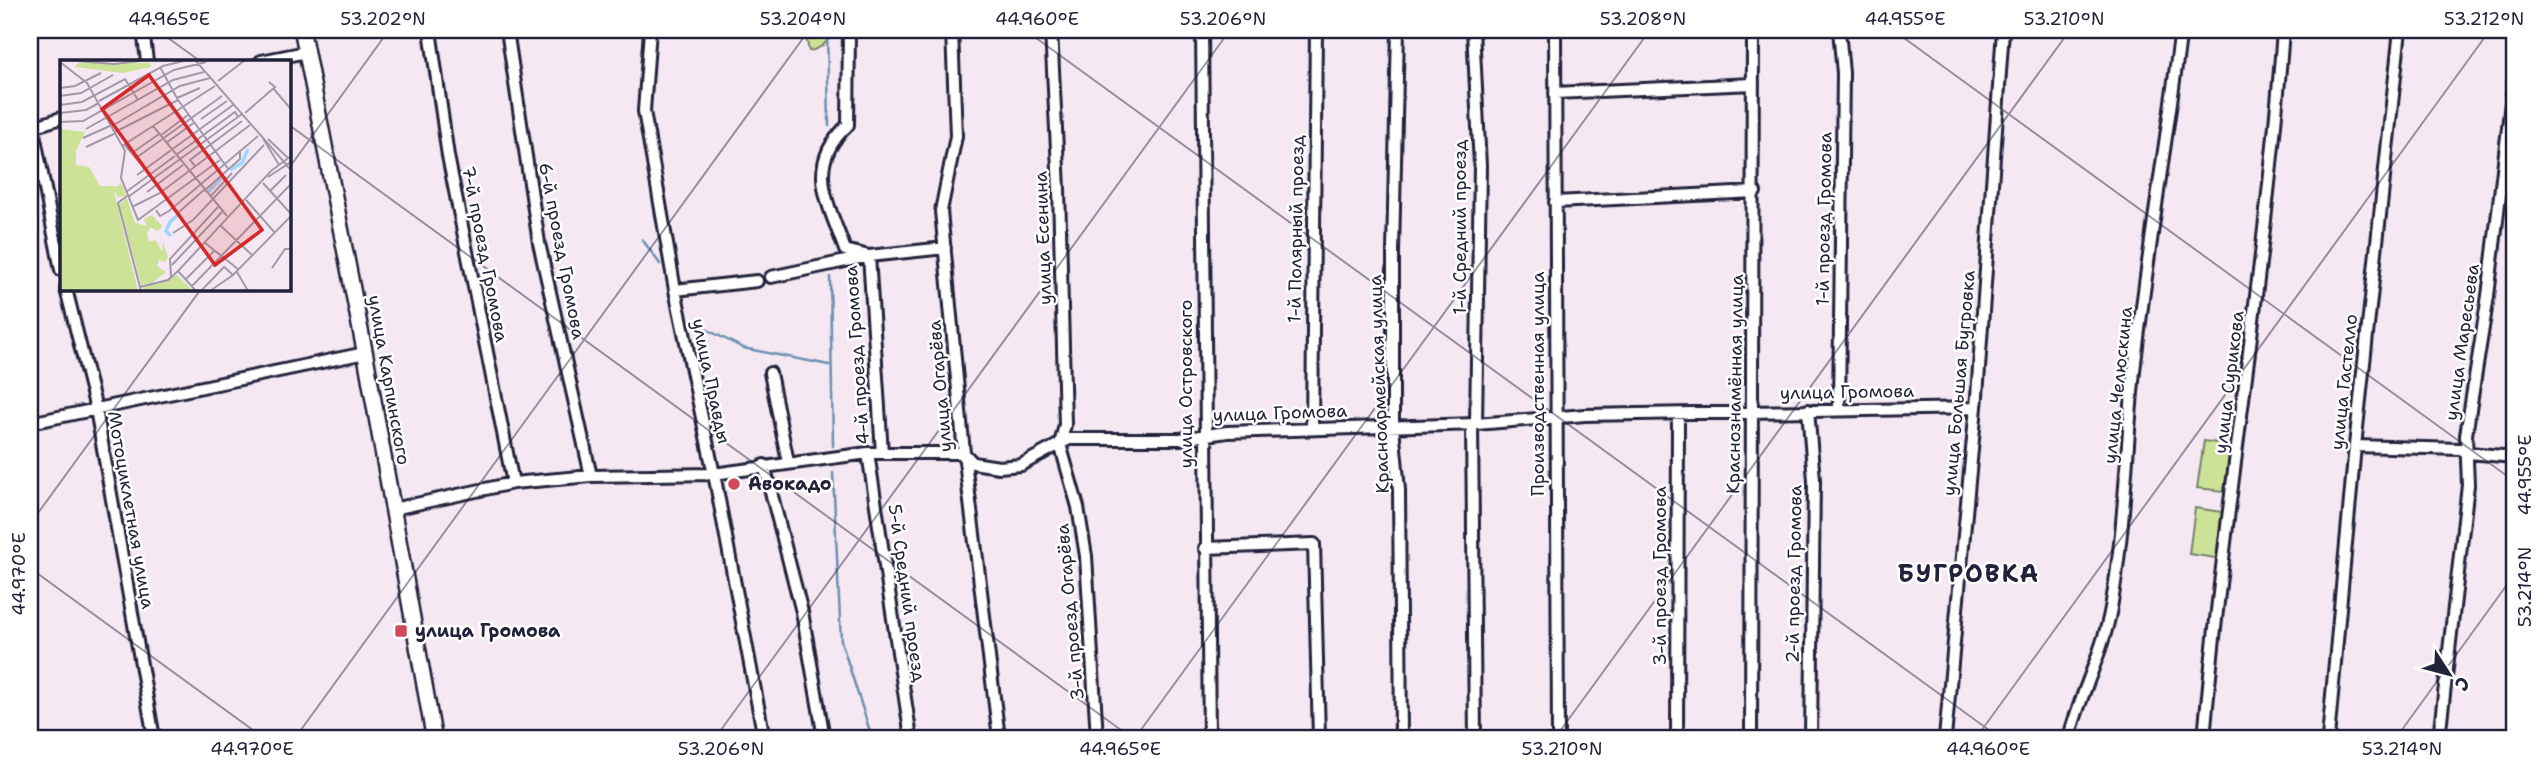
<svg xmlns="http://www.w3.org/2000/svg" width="2544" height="768" viewBox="0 0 2544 768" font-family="'Shantell Sans',sans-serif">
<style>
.green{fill:#cce297;stroke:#778269;stroke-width:2}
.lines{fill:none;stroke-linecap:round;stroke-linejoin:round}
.stream{stroke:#6b8faf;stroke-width:2.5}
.minor-casing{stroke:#22223b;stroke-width:16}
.major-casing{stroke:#22223b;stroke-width:19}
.minor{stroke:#fff;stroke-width:10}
.major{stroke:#fff;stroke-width:14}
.ticks{fill:none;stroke:#22223b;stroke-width:2;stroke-opacity:0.45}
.poi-dot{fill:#d1495b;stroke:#fff;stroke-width:2.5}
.labels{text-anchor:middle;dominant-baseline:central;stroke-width:5;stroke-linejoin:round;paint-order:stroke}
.street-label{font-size:18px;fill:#22223b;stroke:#fff}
.poi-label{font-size:18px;font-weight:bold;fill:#22223b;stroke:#fff;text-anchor:start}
.district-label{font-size:24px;font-weight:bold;letter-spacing:2px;fill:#22223b;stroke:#fff}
.inset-river{fill:none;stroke:#9cd8fd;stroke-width:3.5}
.inset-road{fill:none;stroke:#a199a9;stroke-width:2}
.view{fill:#d62828;fill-opacity:0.15;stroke:#d62828;stroke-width:3.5}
.inset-edge{fill:none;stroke:#22223b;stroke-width:3.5}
.neatline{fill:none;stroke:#22223b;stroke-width:2.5}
.ticks-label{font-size:18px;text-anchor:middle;fill:#22223b}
</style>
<rect width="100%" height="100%" fill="#f5e8f3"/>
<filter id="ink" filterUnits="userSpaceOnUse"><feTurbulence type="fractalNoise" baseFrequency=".0143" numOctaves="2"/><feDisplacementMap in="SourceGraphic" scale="14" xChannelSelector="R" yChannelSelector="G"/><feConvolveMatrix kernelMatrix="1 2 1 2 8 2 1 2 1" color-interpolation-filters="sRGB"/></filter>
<g filter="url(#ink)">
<path class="green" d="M811 30H833C829 42 821 49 809 51L806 36Z
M2204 441 2231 445 2224 491 2197 488Z
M2195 508 2222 512 2216 558 2189 554Z"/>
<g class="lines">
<path class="stream" d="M827 30 829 126
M642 239 660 264
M830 277 833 446
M686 324 700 326 743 348 829 365
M833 473 841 641 872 738"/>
<defs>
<path id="minor" d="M143 30 147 61
M430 30 448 156 513 483
M507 30 539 243 591 476
M650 30 644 111 675 290 716 484 764 738
M849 30 848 125C804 165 828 202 845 250L869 256 882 453
M952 30 956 136 941 211 964 453 999 738
M1051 30 1059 189 1065 425 1060 444 1078 507 1086 556 1097 738
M1202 30 1209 738
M1398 30 1393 251V427L1399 490 1401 738
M1473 30 1480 166 1476 424
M1555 30 1558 738
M261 61 306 52
M1555 93 1753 84
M30 113 61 270
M30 128 61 118
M1555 202 1755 192
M771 277 869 256 945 248
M66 289 96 409 154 738
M675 290 757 281
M770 373 788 462
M1839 408 1843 73 1839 30
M1808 410 1814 480 1811 738
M30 423 365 353
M1472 424 1475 738
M1312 429 1316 30
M2355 446 2460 449 2469 453 2514 457
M868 453 911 738
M764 465 802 612 824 738
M393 509 513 483 591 476 713 474 868 453H964L973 463 999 467 1021 465 1069 439H1180L1227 432 1476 424 1585 415 1976 408
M1205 548 1314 544 1319 738
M1677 738 1678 414
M1751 738 1753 30
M1945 738 1977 396 2003 30
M2069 738C2080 694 2103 653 2111 608 2125 529 2126 450 2134 371 2147 257 2166 143 2181 30
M2204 738C2225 501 2266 267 2283 30
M2328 738 2355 446 2400 30
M2439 738 2468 485 2466 435 2488 296 2514 77"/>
<path id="major" d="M302 30 365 353 434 738"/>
</defs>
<use href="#minor" class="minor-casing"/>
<use href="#major" class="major-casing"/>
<use href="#minor" class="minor"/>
<use href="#major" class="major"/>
</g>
</g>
<path class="ticks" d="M157 30 200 61M1025 30 2000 738M1893 30 2514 481M289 125 1132 738M289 168 389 30M30 524 201 289M30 568 264 738M295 738 809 30M715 738 1230 30M1135 738 1650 30M1555 738 2070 30M1976 738 2490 30M2396 738 2514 575"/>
<g class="poi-dot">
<circle cx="734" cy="484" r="7"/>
<rect x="394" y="624" width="14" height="14" rx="3.5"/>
</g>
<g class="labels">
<g class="street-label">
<text transform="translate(1824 219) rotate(-89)">1-й проезд Громова</text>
<text transform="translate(1460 227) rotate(-90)">1-й Средний проезд</text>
<text transform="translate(1296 229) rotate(-89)">1-й Полярный проезд</text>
<text transform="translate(1043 238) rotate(-92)">улица Есенина</text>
<text transform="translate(562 251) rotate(79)">6-й проезд Громова</text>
<text transform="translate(485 254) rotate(79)">7-й проезд Громова</text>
<text transform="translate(2462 342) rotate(-82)">улица Маресьева</text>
<text transform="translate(857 355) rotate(-94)">4-й проезд Громова</text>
<text transform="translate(389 380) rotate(80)">улица Карпинского</text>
<text transform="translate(711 381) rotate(78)">улица Правды</text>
<text transform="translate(2229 382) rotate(-83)">улица Сурикова</text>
<text transform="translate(2344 382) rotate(-84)">улица Гастелло</text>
<text transform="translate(1959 383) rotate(-85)">улица Большая Бугровка</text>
<text transform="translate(1186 384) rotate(-90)">улица Островского</text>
<text transform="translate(1379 384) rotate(-92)">Красноармейская улица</text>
<text transform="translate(1538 384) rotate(-90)">Производственная улица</text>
<text transform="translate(1735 384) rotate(-89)">Краснознамённая улица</text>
<text transform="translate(2118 385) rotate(-84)">улица Челюскина</text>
<text transform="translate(940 386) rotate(-95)">улица Огарёва</text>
<text transform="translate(1847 392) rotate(-1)">улица Громова</text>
<text transform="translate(1280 413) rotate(-2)">улица Громова</text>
<text transform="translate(131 510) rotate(80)">Мотоциклетная улица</text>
<text transform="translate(1794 574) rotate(-89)">2-й проезд Громова</text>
<text transform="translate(1660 576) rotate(-90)">3-й проезд Громова</text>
<text transform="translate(907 593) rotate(82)">5-й Средний проезд</text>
<text transform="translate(1070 612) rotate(-95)">3-й проезд Огарёва</text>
</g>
<g class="poi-label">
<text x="748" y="484">Авокадо</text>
<text x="415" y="631">улица Громова</text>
</g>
<g class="district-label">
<text x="1969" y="574">БУГРОВКА</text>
</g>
</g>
<g transform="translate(60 60)">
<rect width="231" height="231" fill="#f5e8f3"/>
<path d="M18 3H90L91 7 63 13 15 7ZM0 69 25 72 16 91V105L29 107 40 126H59L60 122 63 127 66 136 58 137 54 131 78 231H0ZM67 138 75 163 87 166 84 159 92 155 102 166 98 171 90 167 87 174 89 182 96 180 102 192 103 182 108 197 105 202 99 200 97 206 106 212 92 223 81 225 80 221 59 145ZM117 215 133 231H84L83 228Z" fill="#cce297"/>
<path class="inset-river" d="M170 110 182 103 188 89M148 132 163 116M111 176 106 171 110 162 120 153"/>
<path class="inset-road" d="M4 0 54 4 89 0M135 0 231 110M0 2 27 23 65 91 61 118 78 160 160 100M100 7 118 40 169 110M158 21 185 0M0 28 15 26 41 13M213 28 230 48M0 36 21 33 53 15M117 38 140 28M39 41 103 6 128 0M0 45 22 42 65 19 78 40M0 53 26 50 39 43M185 53 215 27 209 22M141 59 167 41M0 62 23 61 114 10 146 2M52 66 120 26 150 18M93 66 167 156M26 69 113 20 144 12M55 72 118 40M201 75 219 105M100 76 128 55M23 78 52 65M208 79 228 98M106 83 135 62M64 84 85 109M62 86 155 26M26 87 56 73M72 93 99 74M116 95 175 52 178 57M76 98 162 36M135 106 130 100 182 61M77 115 173 45M208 117 231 102M203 123 231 154M144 131 180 99V90M210 131 226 115M66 132 115 96M87 132 123 105M67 136 58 143 81 231M68 137 182 54M150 137 172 113M186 140 215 173M72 147 100 133 190 65M96 150 100 156 109 151 198 76M119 152 144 130M161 166 193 196M113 173 133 160 204 85M145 183 178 209M112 205 162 152M212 208 225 189H231M177 212 188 231M111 217 110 199 158 147M126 219 154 191M132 226 231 124M80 227 108 220 118 211M136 231 118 211 211 111 231 96M141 231 164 207 173 215M150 231 173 215 231 156"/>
<path class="view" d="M89 15 202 170 155 205 42 49Z"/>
<rect width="231" height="231" class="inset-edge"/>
</g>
<rect width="2544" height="768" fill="none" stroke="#fff" stroke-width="77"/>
<g transform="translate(2449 674) rotate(126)" stroke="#ffffff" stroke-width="5" paint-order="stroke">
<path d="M0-5L12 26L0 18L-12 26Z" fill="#22223b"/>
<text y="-10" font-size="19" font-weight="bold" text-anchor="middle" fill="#22223b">С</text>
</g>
<rect x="38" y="38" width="2468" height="692" class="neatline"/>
<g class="ticks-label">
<text x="169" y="25">44.965°E</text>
<text x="383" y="25">53.202°N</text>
<text x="803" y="25">53.204°N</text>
<text x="1037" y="25">44.960°E</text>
<text x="1223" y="25">53.206°N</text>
<text x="1643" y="25">53.208°N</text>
<text x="1905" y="25">44.955°E</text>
<text x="2064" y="25">53.210°N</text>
<text x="2484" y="25">53.212°N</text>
<text transform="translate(2525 475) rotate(-90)" y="6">44.955°E</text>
<text transform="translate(19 574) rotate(-90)" y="6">44.970°E</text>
<text transform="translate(2525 587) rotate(-90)" y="6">53.214°N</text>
<text x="252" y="755">44.970°E</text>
<text x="721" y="755">53.206°N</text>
<text x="1120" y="755">44.965°E</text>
<text x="1562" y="755">53.210°N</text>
<text x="1988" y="755">44.960°E</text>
<text x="2402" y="755">53.214°N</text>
</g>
</svg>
